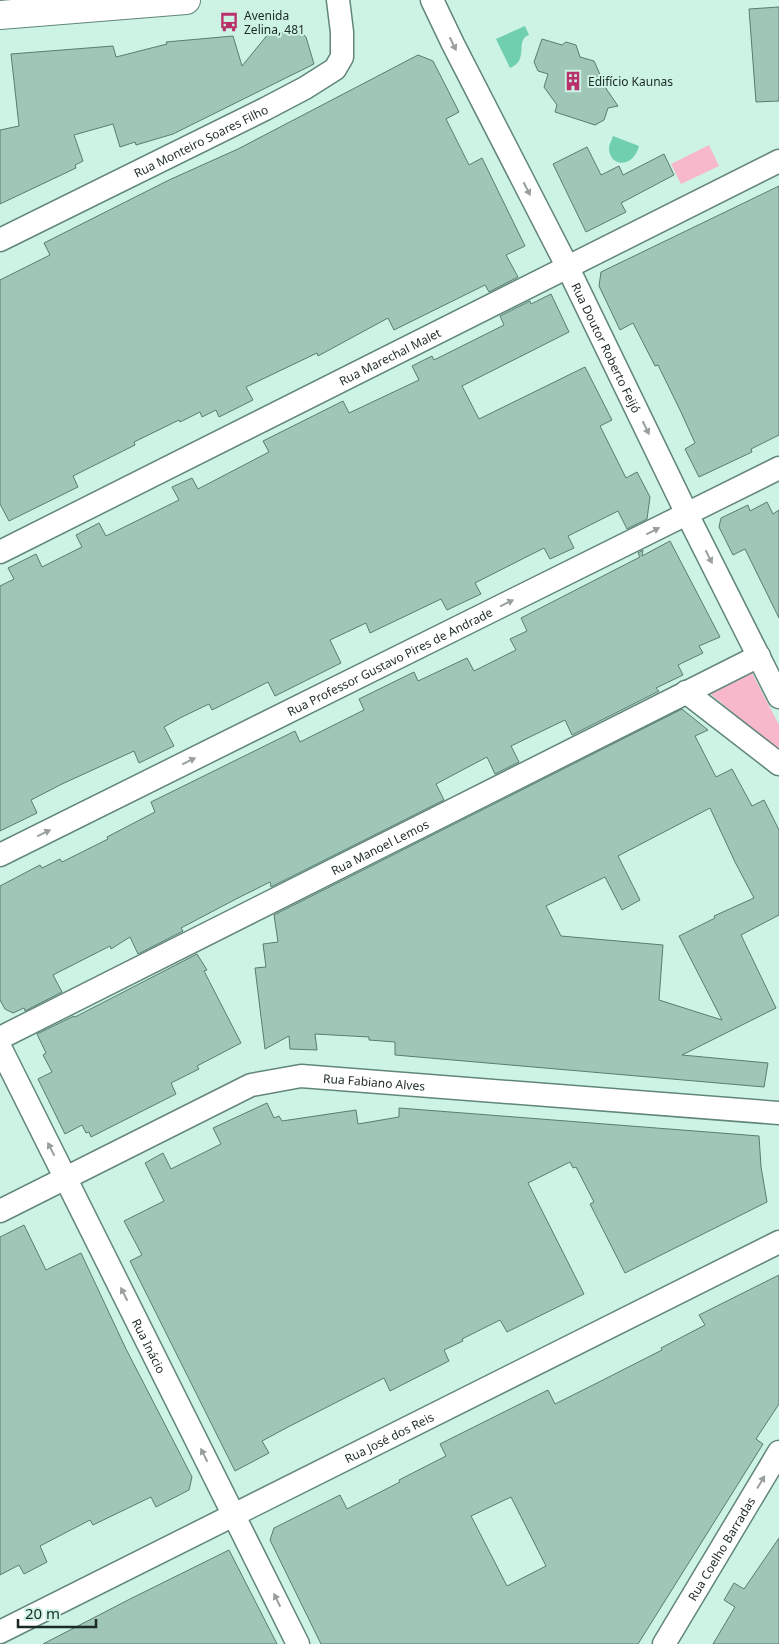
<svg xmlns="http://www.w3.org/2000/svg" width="779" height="1644" viewBox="0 0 779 1644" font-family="'Noto Sans',sans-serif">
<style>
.green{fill:#f7b8cb}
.water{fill:#6fcfaf}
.building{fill:#a0c6b7;stroke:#597d70;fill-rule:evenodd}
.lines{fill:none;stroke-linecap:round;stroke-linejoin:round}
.minor-casing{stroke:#628679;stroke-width:25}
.secondary-casing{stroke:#628679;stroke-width:30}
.minor{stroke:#fff;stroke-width:22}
.secondary{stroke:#fff;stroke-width:28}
.oneway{fill:#989f9d}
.labels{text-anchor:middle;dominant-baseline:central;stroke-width:4;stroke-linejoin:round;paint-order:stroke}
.poi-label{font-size:12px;fill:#1b2a25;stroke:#ccf3e4;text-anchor:start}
.street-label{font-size:12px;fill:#1b2a25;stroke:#ccf3e4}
</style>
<rect width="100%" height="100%" fill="#ccf3e4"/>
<path class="green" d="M709 145 719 166 681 184 671 164Z
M751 671 779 725V751L708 692Z"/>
<path class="water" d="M525 26 529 35C514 40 530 60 510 68L496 39Z
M613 136 639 146C633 169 609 167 609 148 609 144 612 140 613 136Z"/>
<path class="building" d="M779 7V101L756 102 749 9Z
M301 32 306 37 314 64 173 134 136 145 135 142 120 147 113 124 74 135 83 161 75 165 76 168 0 204V130L19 126 11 54 113 46 116 57 167 44 166 42 233 36 242 66 269 33Z
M542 39 562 45 566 42 576 45 580 57 594 61 607 90 618 106 608 108 604 120 595 125 555 112 557 105 544 87 548 74 538 71 534 62Z
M418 55 433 61 459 112 446 119 469 165 482 158 525 246 506 255 518 277 489 292 485 285 394 330 388 318 318 356 317 353 246 387 253 400 219 417 216 410 202 417 200 412 180 422 179 420 134 442 135 445 73 476 78 487 9 521 0 504V280L50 255 44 243 169 180 238 149Z
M587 147 601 175 619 166 623 175 664 154 674 175 621 203 626 212 586 232 553 164Z
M779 186V435L751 449 752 452 699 477 685 449 695 443 680 410 658 365 655 366 633 323 620 330 599 286 601 272Z
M551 294 569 332 462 386 479 419 585 367 612 420 600 426 626 478 637 472 650 497 647 519 627 529 618 511 568 536 574 548 550 559 544 548 475 583 481 594 447 610 441 599 370 633 366 623 330 640 341 663 275 696 268 682 212 710 209 704 182 717 164 727 174 746 139 763 134 751 62 784 31 800 37 813 0 831V586L14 579 8 568 36 554 42 567 82 547 76 535 99 523 106 536 179 500 172 487 192 478 198 489 269 452 263 441 343 401 349 413 419 380 412 366 432 356 434 360 504 325 500 316 530 301 531 304Z
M767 502 773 514 779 510V618L745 549 733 555 719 527 721 518 748 505 750 511Z
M670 541 720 637 699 646 703 653 678 665 683 675 656 688 659 691 572 735 565 720 511 746 519 762 495 774 487 757 436 784 444 800 271 887 270 882 236 899 181 928 183 931 138 954 130 937 111 949 110 946 53 975 62 992 25 1011 24 1008 13 1013 5 1009 0 1000V886L40 865 42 868 60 859 62 862 108 839 107 837 155 812 151 802 295 731 300 742 364 710 359 699 414 672 418 681 467 658 474 671 516 650 510 639 527 631 521 618 640 557 638 553 643 550 642 556Z
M682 709 708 730 695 736 716 777 732 769 752 806 764 800 779 830V915L741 935 776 1008 682 1055 768 1063 764 1087 395 1055V1042L369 1040V1037L315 1034 317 1050 290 1049 289 1036 265 1049 255 968 266 967 263 944 278 942 274 915ZM710 808 735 862 754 898 714 916 715 918 679 936 722 1020 659 1000 663 945 561 936 546 906 605 877 622 910 640 900 618 856Z
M197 954 207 970 204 971 241 1043 197 1066 199 1069 171 1083 176 1094 91 1137 89 1132 86 1133 82 1125 65 1134 38 1079 52 1072 43 1055 46 1053 37 1034 74 1016 75 1017Z
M267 1103 274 1118 279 1116 282 1121 356 1110 358 1124 399 1117V1108L759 1136 761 1167 767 1202 625 1273 590 1204 594 1202 576 1167 573 1168 570 1162 528 1183 584 1294 507 1332 500 1320 462 1339 463 1341 444 1350 449 1361 390 1391 384 1378 290 1426 262 1441 269 1453 235 1471 130 1261 142 1255 124 1221 164 1201 145 1163 163 1153 171 1169 221 1144 213 1128Z
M24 1225 46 1270 81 1253 126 1349 192 1477 189 1490 156 1507 151 1497 95 1524 93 1525 90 1520 40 1546 47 1562 24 1574 19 1565 0 1575V1237Z
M779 1275V1404L756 1439 763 1444 638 1644H321L270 1540 274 1528 340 1495 347 1509 400 1482 399 1480 446 1456 440 1444 548 1390 555 1404 601 1381 662 1350 661 1348 705 1325 699 1315ZM511 1497 546 1566 507 1586 471 1516Z
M779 1538V1644H713L735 1607 724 1600 734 1583 744 1589Z
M229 1550 277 1644H43L130 1599Z"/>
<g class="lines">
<defs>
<g id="minor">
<path id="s1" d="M432 0 453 44 568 268 687 514 779 697"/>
<path id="s2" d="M0 240 265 109 305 88 335 69 342 57V32L338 0"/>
<path id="s3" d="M0 552 779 161"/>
<path d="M686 692 779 764"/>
<path id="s4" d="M0 855 779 468"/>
<path id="s5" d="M0 1038 759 656"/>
<path id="s6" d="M0 1047 298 1644"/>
<path id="s7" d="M0 1211 251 1085 301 1076 779 1113"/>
<path id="s8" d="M0 1632 779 1242"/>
<path id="s9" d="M664 1644 779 1452"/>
</g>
<path id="secondary" d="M0 15 186 0"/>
</defs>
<use href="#minor" class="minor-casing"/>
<use href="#secondary" class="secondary-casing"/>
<use href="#minor" class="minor"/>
<use href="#secondary" class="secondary"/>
</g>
<defs><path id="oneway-solid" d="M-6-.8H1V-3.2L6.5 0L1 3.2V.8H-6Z" transform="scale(1.25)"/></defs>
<g class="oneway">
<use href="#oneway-solid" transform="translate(453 44) rotate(64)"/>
<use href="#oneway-solid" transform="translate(527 189) rotate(63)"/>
<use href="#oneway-solid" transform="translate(646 428) rotate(64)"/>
<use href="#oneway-solid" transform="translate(653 531) rotate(-27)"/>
<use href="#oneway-solid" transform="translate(709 557) rotate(63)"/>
<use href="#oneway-solid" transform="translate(507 603) rotate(-26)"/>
<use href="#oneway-solid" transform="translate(189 761) rotate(-26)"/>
<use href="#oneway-solid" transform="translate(44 833) rotate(-26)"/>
<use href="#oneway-solid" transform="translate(51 1149) rotate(-117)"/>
<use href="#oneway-solid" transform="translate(124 1294) rotate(-117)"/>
<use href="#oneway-solid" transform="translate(204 1455) rotate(-117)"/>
<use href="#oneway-solid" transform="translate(761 1482) rotate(-59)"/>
<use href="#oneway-solid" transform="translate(277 1600) rotate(-116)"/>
</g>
<defs>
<symbol id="bus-bare" viewBox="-9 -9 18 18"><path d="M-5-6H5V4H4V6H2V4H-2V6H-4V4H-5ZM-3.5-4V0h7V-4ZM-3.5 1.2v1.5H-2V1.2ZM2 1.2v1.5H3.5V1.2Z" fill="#ba306b" stroke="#ccf3e4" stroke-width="2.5" paint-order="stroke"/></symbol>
<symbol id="building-bare" viewBox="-9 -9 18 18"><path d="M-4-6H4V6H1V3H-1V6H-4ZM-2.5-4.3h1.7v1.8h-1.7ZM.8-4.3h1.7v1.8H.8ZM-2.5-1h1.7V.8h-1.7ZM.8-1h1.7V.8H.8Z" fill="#ba306b" stroke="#ccf3e4" stroke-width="2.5" paint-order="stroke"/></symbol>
</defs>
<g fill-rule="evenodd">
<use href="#bus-bare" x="215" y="8" width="28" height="28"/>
<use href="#building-bare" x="559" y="67" width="28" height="28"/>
</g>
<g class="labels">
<g class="poi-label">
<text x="244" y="15">Avenida<tspan x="244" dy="14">Zelina, 481</tspan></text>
<text x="588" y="81">Edifício Kaunas</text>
</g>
<g class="street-label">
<text stroke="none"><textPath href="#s2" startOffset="224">Rua Monteiro Soares Filho</textPath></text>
<text stroke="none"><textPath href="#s1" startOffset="389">Rua Doutor Roberto Feijó</textPath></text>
<text stroke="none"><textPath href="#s3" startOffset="436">Rua Marechal Malet</textPath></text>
<text stroke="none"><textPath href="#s4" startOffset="435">Rua Professor Gustavo Pires de Andrade</textPath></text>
<text stroke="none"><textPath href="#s5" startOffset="425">Rua Manoel Lemos</textPath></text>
<text stroke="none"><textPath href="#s7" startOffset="405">Rua Fabiano Alves</textPath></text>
<text stroke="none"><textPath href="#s6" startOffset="334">Rua Inácio</textPath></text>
<text stroke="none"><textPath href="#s8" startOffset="435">Rua José dos Reis</textPath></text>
<text stroke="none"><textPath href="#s9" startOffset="111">Rua Coelho Barradas</textPath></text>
</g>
</g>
<path d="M18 1619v8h78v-8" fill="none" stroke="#1b2a25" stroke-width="2.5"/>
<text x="25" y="1619" font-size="15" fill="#1b2a25" stroke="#ccf3e4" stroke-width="4" paint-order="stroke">20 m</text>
</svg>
